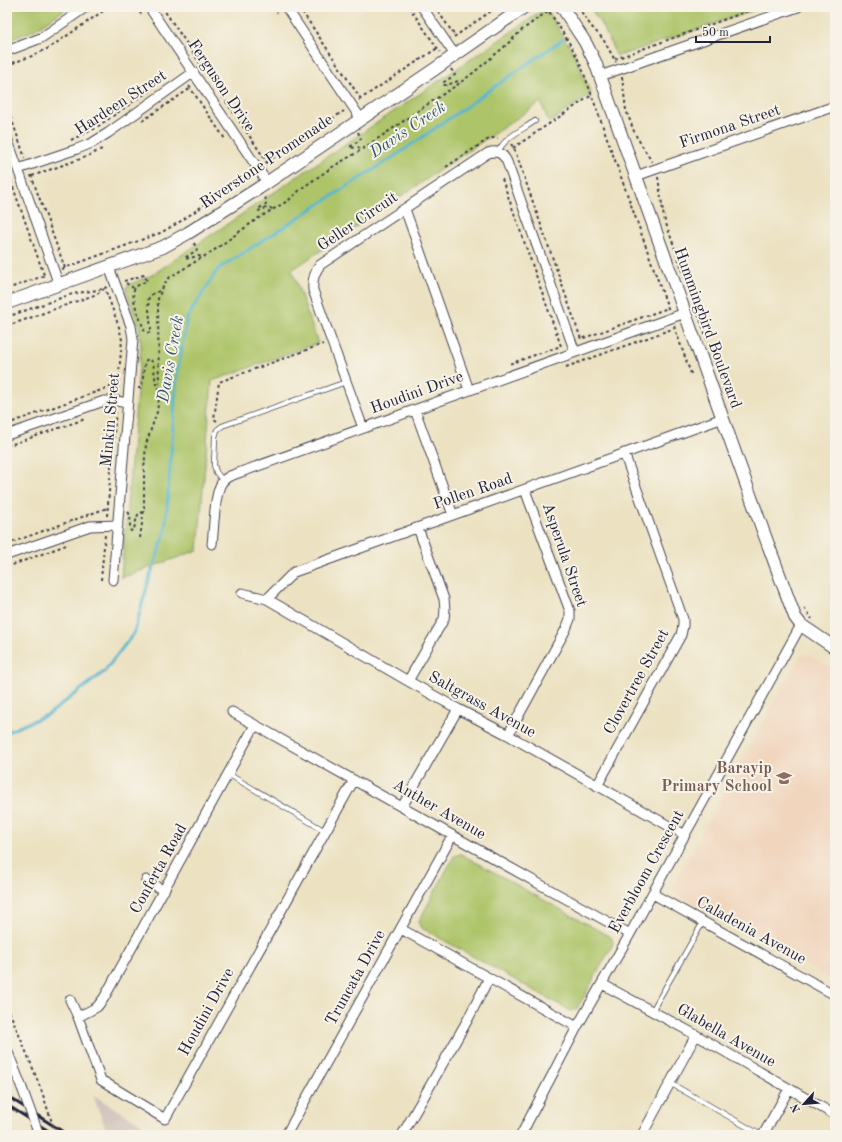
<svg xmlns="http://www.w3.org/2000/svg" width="842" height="1142" viewBox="0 0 842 1142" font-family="'Old Standard TT',serif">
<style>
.built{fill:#f1d5bd}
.industrial{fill:#cec1ba}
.green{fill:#adc469;stroke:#687352}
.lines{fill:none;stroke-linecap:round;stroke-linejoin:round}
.stream{stroke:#51b6cf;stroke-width:3}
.lane-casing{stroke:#403f4f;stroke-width:6}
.street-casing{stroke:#403f4f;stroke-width:11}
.secondary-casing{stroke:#403f4f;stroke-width:14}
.path{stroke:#403f4f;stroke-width:2;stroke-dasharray:3 3;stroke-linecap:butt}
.lane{stroke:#fff;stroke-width:4.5}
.street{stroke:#fff;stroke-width:9}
.secondary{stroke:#fff;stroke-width:12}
.rail{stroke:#22223b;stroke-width:3}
.street-bridge-casing{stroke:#403f4f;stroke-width:11;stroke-linecap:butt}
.path-bridge{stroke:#403f4f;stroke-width:2;stroke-dasharray:3 3;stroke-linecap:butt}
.street-bridge{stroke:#fff;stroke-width:9}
.labels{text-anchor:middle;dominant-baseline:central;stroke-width:4;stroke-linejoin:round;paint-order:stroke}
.street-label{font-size:16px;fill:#22223b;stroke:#f7f3e8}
.education-label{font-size:16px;font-weight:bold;fill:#785e54;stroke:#f7f3e8;text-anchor:end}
.water-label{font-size:17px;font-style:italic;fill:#32566f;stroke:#f7f3e8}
</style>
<rect width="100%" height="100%" fill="#f7f3e8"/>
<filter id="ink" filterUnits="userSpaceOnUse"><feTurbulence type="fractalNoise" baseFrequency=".025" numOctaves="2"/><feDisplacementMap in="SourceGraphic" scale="8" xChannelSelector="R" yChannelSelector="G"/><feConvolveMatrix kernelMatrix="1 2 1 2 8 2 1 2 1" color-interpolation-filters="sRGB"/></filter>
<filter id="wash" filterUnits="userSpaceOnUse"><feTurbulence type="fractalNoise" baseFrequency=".012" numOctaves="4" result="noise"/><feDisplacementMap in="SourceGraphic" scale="16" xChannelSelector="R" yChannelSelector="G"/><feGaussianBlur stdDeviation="0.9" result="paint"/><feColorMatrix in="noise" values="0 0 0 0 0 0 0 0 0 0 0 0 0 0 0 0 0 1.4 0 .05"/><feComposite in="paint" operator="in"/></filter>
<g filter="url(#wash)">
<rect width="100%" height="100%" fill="#ece2c2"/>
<path class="built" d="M806 654 835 669V982L674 892 672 886 800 656Z"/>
<path class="industrial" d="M93 1095 160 1135H108Z"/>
<path class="green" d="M7 7H69L34 30 7 41Z
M590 7H764L618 56 616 55 605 31Z
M542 11 548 12 575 55 591 94 549 123 541 102 292 270 318 343 212 381 198 550 121 578 141 346 139 327 126 290 128 285 152 275Z
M461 854 612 938 613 944 577 1009 571 1011 420 927 419 921 454 856Z"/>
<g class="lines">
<path class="stream" d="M595 11 599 7
M7 732 49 714 104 672 134 633 150 576 165 533 177 374 187 318 218 269 401 152 562 40"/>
</g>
</g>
<g filter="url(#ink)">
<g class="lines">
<defs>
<path id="lane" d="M498 152C505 137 522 130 535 121
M223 481 216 472 214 465 215 437 217 430 222 426 346 382
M228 774 325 831
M652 1011 703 922
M670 1083 761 1135"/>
<path id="street" d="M149 7 267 182
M286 7 361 119
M422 7 455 55
M7 51 41 38 86 7
M600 76 798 7
M7 138 59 285
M18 169 77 149 92 143 108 133 194 72
M636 176 835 106
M405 209 469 390
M109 267 131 326 133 339 113 580
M415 410 453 515
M363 428 313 290C312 280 314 273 320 265L488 153C497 150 503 153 507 162L575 352
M7 435 104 401H117L127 403
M212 544C214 530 214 496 221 484 223 480 226 478 230 476L685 313
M7 555 90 526 118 525
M242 593 267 599 294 572 723 418
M267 599 408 681 458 709 508 735 685 835
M408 681 444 619 445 610 444 599 418 528
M232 712C365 787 497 861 630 934
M508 735 566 629 570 619V611L525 490
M597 786 681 635 683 626V619L624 453
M402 807 458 709
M146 880 164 891
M653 894 835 995
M401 929 577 1027
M602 984 696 1035 835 1115
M70 1000 78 1017 101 1080 165 1119 354 780
M78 1017 97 1007 104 998 255 725
M7 1050 22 1088
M286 1135 452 836
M402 1135 467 1021 489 978
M521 1135 577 1027 630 934 801 625
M642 1135 696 1035
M763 1135 789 1089"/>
<path id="secondary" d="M562 7 585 42 595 62 762 528 795 617 801 625 835 648
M7 303 163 247 188 233 259 188 432 71 524 7"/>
</defs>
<use href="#lane" class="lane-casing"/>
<use href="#street" class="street-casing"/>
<use href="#secondary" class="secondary-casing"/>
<path class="path" d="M136 7 141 14
M162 7 267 162 265 164
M274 7 277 13
M299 7 361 99
M409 7 440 52
M435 7 455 36
M546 7C560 28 574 48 583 71L669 311
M578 7 591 26 603 39 616 62
M454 37 497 7
M615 59 759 7
M7 65 32 56 49 48 109 7
M451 69 455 75 444 82 443 85H447L458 81 461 82
M622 77 626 110 635 134 652 162
M189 86 225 139
M359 100 439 47
M7 106 25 158
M142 121 191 88
M358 132 361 139 350 147V148L358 147 361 150
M71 140 94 129 150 90
M511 144 514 148 581 339 668 308
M513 148 592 95
M267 162 344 111
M446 167 487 140 493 138H498
M7 170 44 275
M31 175 65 268
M32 176 86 157 104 148
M658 177 664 218 727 395
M502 179 561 346 509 364
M265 197 266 200V204L260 208 258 211C263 210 269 205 273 210
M194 243 197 250 186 257 185 259 198 256 203 257
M62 269 160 233 178 223 251 173
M124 281 144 275 147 281C142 283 136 285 134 290 131 300 141 320 144 330L147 333 151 332V329L148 300C150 294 155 292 161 291
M126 283 135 289
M7 289 46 275
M7 317 69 295C82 291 95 292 107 287
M700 319 708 316
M7 326 97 294 104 289
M674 326 691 374
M566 367 675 328
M138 388H140L142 386 145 361 148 359 153 362 156 385 158 388 159 389
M117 393 118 384
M217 421 214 419 219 382 323 344
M7 424 118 384 122 340 119 327 105 288
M7 446 85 419
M128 512C133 518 128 525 131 531L134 529 137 517 139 513 144 512
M107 516 116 409
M140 538 144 509V470L146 444 157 412 159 397 158 307V299L161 291 165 283 170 277 213 251 257 219 289 200 302 188 334 166 358 152 395 127 428 104 457 85 473 73 503 48 522 30 552 8
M7 544 107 508
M7 567 69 544
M101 580 105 535
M804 608 812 619
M7 1006 32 1066 43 1095"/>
<use href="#lane" class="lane"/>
<use href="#street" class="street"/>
<use href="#secondary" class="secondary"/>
<path class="rail" d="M7 1096 68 1135
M7 1105 55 1135"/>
<defs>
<path id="street-bridge" d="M22 1088 39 1135"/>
</defs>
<use href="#street-bridge" class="street-bridge-casing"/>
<path class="path-bridge" d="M43 1095 56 1135"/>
<use href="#street-bridge" class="street-bridge"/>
</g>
</g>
<defs>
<symbol id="school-bare" viewBox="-9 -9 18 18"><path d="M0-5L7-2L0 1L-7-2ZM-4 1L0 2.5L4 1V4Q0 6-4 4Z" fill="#8d6e63" stroke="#f7f3e8" stroke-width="2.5" paint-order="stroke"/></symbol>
</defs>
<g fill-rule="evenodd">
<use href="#school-bare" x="773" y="767" width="22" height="22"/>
</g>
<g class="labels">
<g class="street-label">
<text transform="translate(221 86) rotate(56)">Ferguson Drive</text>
<text transform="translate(121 103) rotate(-33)">Hardeen Street</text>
<text transform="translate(730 127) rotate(-19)">Firmona Street</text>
<text transform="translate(267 162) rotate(-34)">Riverstone Promenade</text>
<text transform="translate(358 222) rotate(-34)">Geller Circuit</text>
<text transform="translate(707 328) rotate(70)">Hummingbird Boulevard</text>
<text transform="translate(417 393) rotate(-20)">Houdini Drive</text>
<text transform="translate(111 420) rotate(-85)">Minkin Street</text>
<text transform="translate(473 492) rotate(-19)">Pollen Road</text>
<text transform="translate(564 555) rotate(71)">Asperula Street</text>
<text transform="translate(637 682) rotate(-61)">Clovertree Street</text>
<text transform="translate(482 705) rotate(29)">Saltgrass Avenue</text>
<text transform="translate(439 810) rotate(30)">Anther Avenue</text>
<text transform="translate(159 869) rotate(-61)">Conferta Road</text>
<text transform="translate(647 872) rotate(-61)">Everbloom Crescent</text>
<text transform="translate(751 931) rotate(29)">Caladenia Avenue</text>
<text transform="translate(356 978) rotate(-61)">Truncata Drive</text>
<text transform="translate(207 1012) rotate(-61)">Houdini Drive</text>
<text transform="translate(726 1036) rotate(30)">Glabella Avenue</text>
</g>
<g class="education-label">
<text x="772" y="769">Barayip<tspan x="772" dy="18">Primary School</tspan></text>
</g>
<g class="water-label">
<text transform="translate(408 130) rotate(-34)">Davis Creek</text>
<text transform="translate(171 359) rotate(-80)">Davis Creek</text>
</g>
</g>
<rect width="842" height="1142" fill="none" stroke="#f7f3e8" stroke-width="24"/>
<g transform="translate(804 1104) rotate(243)" stroke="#f7f3e8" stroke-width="3" paint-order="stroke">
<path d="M0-3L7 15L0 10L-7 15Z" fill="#22223b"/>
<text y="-6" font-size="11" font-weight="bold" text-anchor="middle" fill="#22223b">N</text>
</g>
<path d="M696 36v6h74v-6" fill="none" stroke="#22223b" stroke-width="2"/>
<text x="702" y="36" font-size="12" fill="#22223b" stroke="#f7f3e8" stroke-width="3" paint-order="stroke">50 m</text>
</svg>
